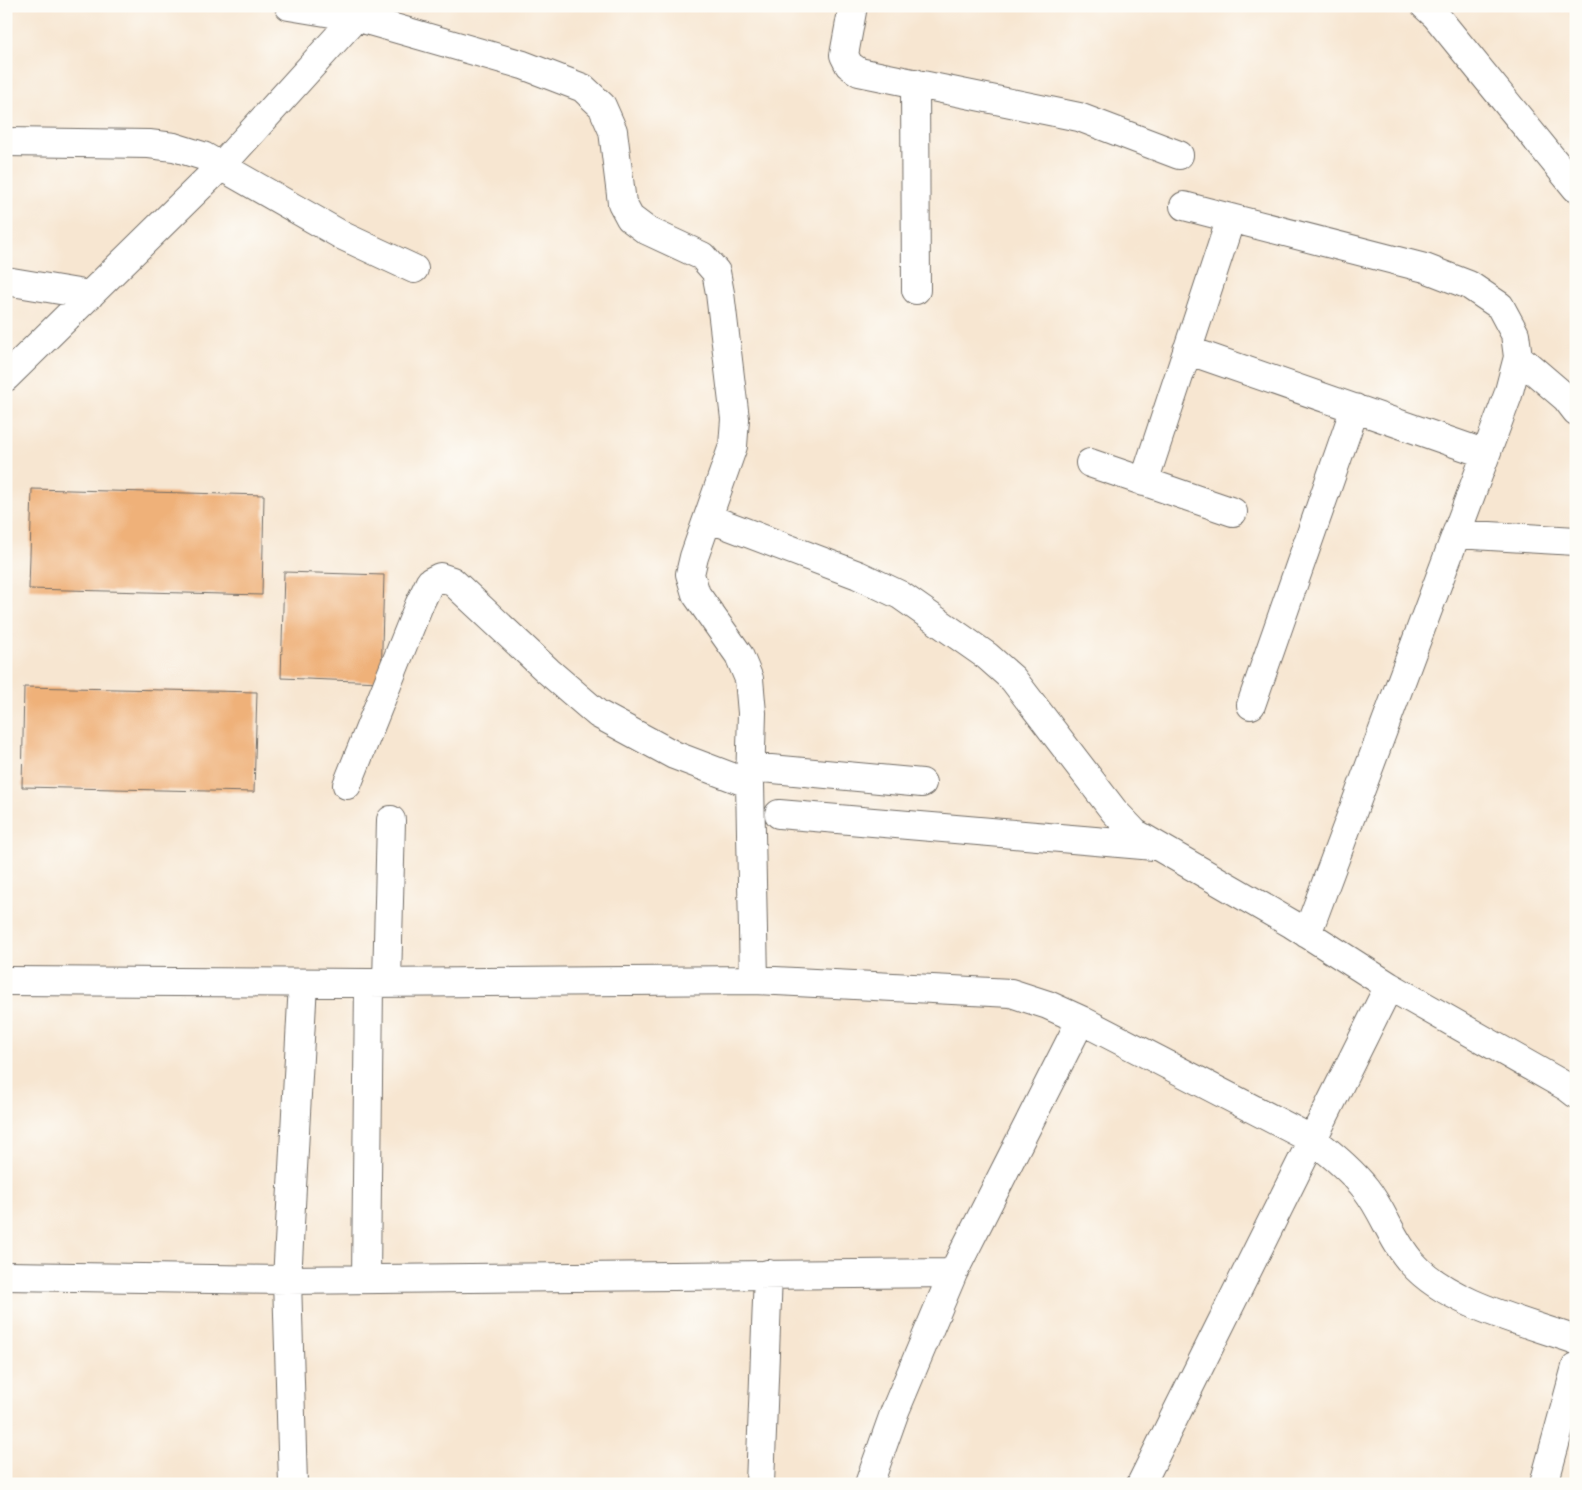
<svg xmlns="http://www.w3.org/2000/svg" width="1582" height="1490" viewBox="0 0 1582 1490" font-family="'Shantell Sans',sans-serif">
<style>
.building{fill:#efb179}
.lines{fill:none;stroke-linecap:round;stroke-linejoin:round}
.minor-casing{stroke:#726c65;stroke-width:30}
.minor{stroke:#fff;stroke-width:28}
</style>
<rect width="100%" height="100%" fill="#fdfcf7"/>
<filter id="ink" filterUnits="userSpaceOnUse"><feTurbulence type="fractalNoise" baseFrequency=".02" numOctaves="2"/><feDisplacementMap in="SourceGraphic" scale="10" xChannelSelector="R" yChannelSelector="G"/><feConvolveMatrix kernelMatrix="1 2 1 2 8 2 1 2 1" color-interpolation-filters="sRGB"/></filter>
<filter id="wash" filterUnits="userSpaceOnUse"><feTurbulence type="fractalNoise" baseFrequency=".0096" numOctaves="4" result="noise"/><feDisplacementMap in="SourceGraphic" scale="20" xChannelSelector="R" yChannelSelector="G"/><feGaussianBlur stdDeviation="1.12" result="paint"/><feColorMatrix in="noise" values="0 0 0 0 0 0 0 0 0 0 0 0 0 0 0 0 0 1.4 0 .05"/><feComposite in="paint" operator="in"/></filter>
<g filter="url(#wash)">
<rect width="100%" height="100%" fill="#f7e6d1"/>
<g id="blocks">
<path class="building" d="M32 489 264 495 262 595 29 589Z
M284 572 384 575 381 682 281 678Z
M24 687 257 692 254 792 22 787Z"/>
</g>
</g>
<g filter="url(#ink)">
<use href="#blocks" fill-opacity="0" stroke="#726c65" stroke-width="1"/>
<g class="lines">
<defs>
<path id="minor" d="M289 6 356 17 523 65 583 88 602 106 613 131 622 203 630 218 646 230 702 256 716 272 720 293 735 419 733 446 694 557 690 574 696 594 739 655 749 679 752 713 750 784 754 980
M853 6 844 55 849 65 859 72 1079 117 1179 155
M1425 6 1436 16 1576 188
M915 83 916 290
M6 142 149 144 174 147 203 156 343 236 414 269
M1184 206 1425 268 1469 285 1500 306 1515 334 1518 357 1508 395 1307 934
M6 281 90 295
M1187 350 1486 454
M1518 357 1566 398 1576 411
M6 377 220 167 356 17 367 9
M1090 463 1233 512
M1144 482 1231 218
M708 518 858 575 900 595 987 656 1013 679 1114 811 1135 833 1292 924 1389 986 1567 1087 1576 1094
M1456 534 1576 541
M1251 705 1355 408
M751 767 922 783
M347 785 419 605 430 582 440 577 452 581 548 671 598 714 674 755 750 784
M779 814 1154 846
M6 981 369 983 754 980 1011 993 1048 1005 1081 1020 1313 1140C1333 1155 1351 1170 1366 1189 1384 1212 1392 1241 1412 1263 1448 1304 1525 1322 1576 1340
M387 982 391 820
M6 1276 287 1280 953 1273 1081 1020
M366 1279 369 983
M293 1484 287 1280 303 983
M760 1484 768 1274
M869 1484 895 1411 953 1273
M1141 1484 1389 986
M1544 1484 1576 1367"/>
</defs>
<use href="#minor" class="minor-casing"/>
<use href="#minor" class="minor"/>
</g>
</g>
<rect width="1582" height="1490" fill="none" stroke="#fdfcf7" stroke-width="25"/>
</svg>
